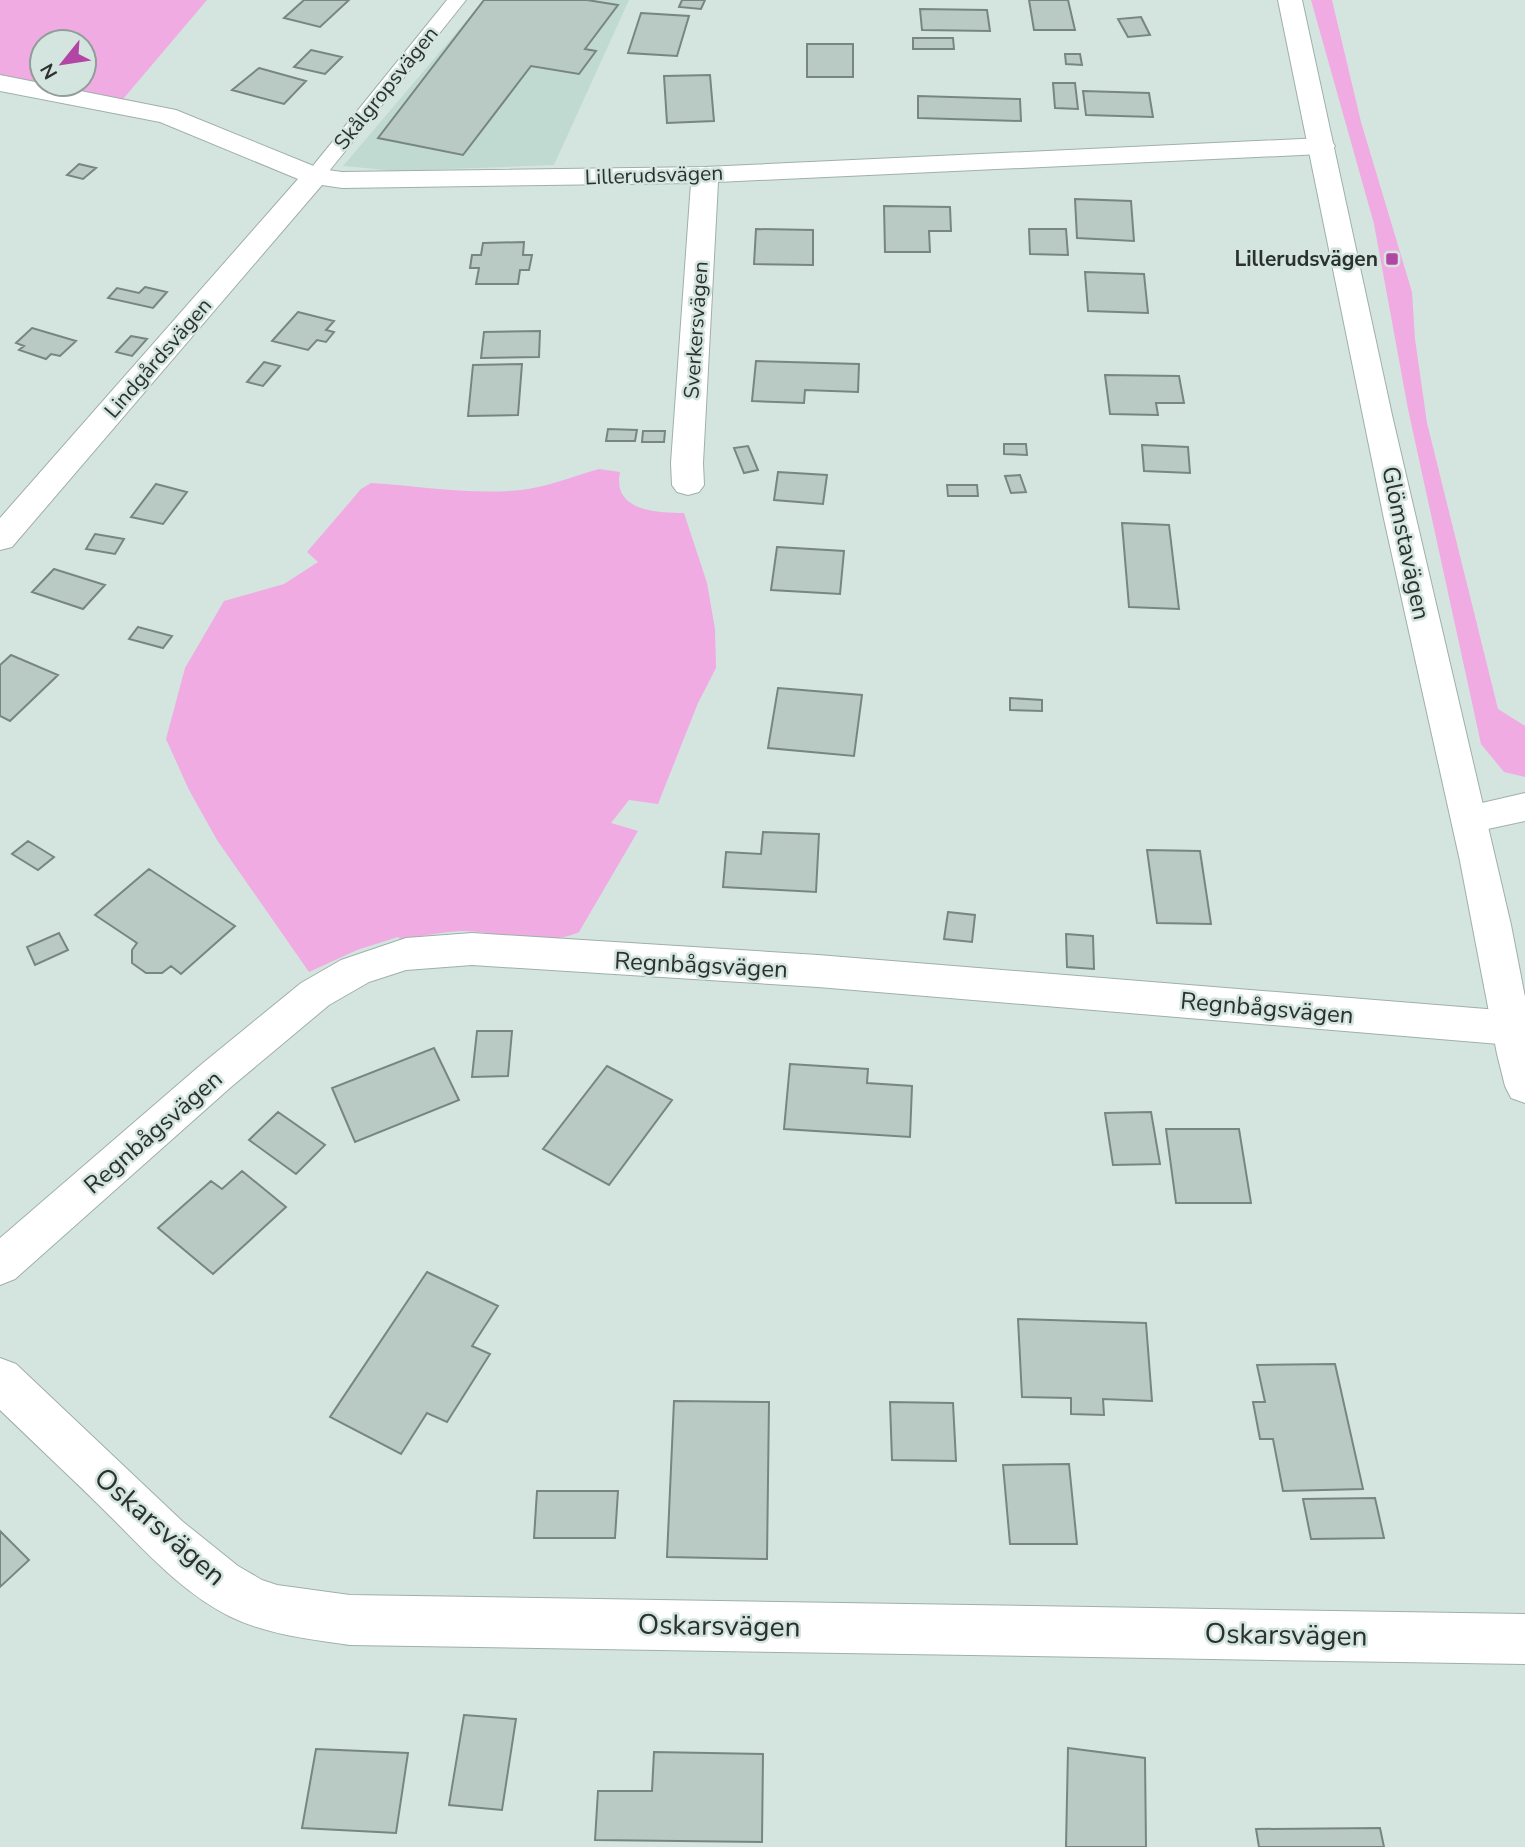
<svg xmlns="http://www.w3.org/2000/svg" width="1525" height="1847" viewBox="0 0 1525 1847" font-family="'Nunito Sans',sans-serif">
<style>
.built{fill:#c1dad1}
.green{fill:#f0abe3;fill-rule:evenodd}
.building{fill:#b9c9c4;stroke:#778681;stroke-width:2}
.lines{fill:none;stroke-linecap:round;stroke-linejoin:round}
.lane-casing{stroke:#9fafaa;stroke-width:2}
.street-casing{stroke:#9fafaa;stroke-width:2}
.secondary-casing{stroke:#9fafaa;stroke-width:2}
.lane{fill:#fff;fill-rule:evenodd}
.street{fill:#fff;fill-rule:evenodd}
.secondary{fill:#fff;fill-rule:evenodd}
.poi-dot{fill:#b345a4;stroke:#d4e5df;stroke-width:2.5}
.labels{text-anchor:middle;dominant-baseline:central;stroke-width:5;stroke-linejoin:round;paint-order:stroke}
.far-street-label{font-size:21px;fill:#2b312f;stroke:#d4e5df}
.far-poi-label{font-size:21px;font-weight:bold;fill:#2b312f;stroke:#d4e5df;text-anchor:end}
.street-label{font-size:24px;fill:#2b312f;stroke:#d4e5df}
.near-street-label{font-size:28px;fill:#2b312f;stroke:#d4e5df}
</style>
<rect width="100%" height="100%" fill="#d4e5df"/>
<path class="built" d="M484 0H629L554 165 397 171 343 166Z"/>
<path class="green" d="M0 0H207L118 105 0 83ZM42 42H84V84H42Z
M1311 0H1332L1361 122 1412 292 1415 339 1427 423 1498 709 1525 726V777L1504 772 1481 744 1408 409 1374 224Z
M599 469 620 472C612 511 657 513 684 513L707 583 715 629 716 668 698 703 658 804 629 800 611 823 638 831 579 932C546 948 501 932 465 931 444 931 421 937 400 939L398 937 357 950 309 972 217 840 189 790 166 739 185 668 224 601 284 584 318 562 307 552 361 489 371 483C420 486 471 495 521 490 547 487 574 476 599 469Z"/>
<path class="building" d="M304 0H349L320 27 284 18Z
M484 0H587L618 5 585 49 596 51 579 74 531 66 463 155 378 138Z
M682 0H705L701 9 679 7Z
M1029 0H1068L1075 30H1034Z
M920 9 987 10 990 31 922 30Z
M641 13 689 16 677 56 628 53Z
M1141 17 1150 35 1128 37 1118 19Z
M913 38H953L954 49H913Z
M807 44H853V77H807Z
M311 50 342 57 325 74 294 67Z
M1065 54H1080L1082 65 1066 64Z
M259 68 306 81 284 104 232 90Z
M710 75 714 121 667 123 664 76Z
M1053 83H1075L1078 109 1055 108Z
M1083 91 1149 93 1153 117 1086 115Z
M918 96 1020 99 1021 121 918 118Z
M79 164 96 168 83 179 67 175Z
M1075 199 1131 201 1134 241 1077 238Z
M884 206 950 207 951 231H929L930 252H885Z
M756 229 813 230V265L754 264Z
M1029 229H1066L1068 255 1030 254Z
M524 242 523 255H532L529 270H520L518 284H476L479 268H470L472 255H481L483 243Z
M1085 272 1144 274 1148 313 1088 311Z
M145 287 167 292 153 308 108 298 117 288 139 293Z
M298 312 334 321 326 330 334 332 326 342 317 340 308 350 272 341Z
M32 328 76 341 60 356 51 354 46 359 19 350 24 346 16 343Z
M540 331 539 357 481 358 484 332Z
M131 336 147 339 132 356 116 352Z
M756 361 859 364 858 392 805 390 804 403 752 401Z
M264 362 280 366 263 386 247 382Z
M522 364 518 415 468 416 473 365Z
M1105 375 1179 376 1184 403H1156L1158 415 1110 414Z
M608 429 637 430 635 441H606Z
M643 431H665L664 442H642Z
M1004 444H1026L1027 455 1004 454Z
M1142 445 1188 447 1190 473 1144 471Z
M748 446 758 470 744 473 734 448Z
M778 472 827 475 823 504 774 500Z
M1020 475 1026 492 1011 493 1005 476Z
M156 484 187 492 163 524 131 517Z
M947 485H977L978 496H948Z
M1122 523 1169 525 1179 609 1129 607Z
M95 534 124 539 115 554 86 549Z
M777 547 844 551 840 594 771 590Z
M54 569 105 585 83 609 32 592Z
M138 627 172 636 163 648 129 639Z
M11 655 58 675 10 721 0 716V665Z
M778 688 862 695 854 756 768 748Z
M1010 698 1042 700V711L1010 710Z
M763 832 819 834 816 892 723 887 726 852 761 854Z
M28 841 54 857 38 870 12 854Z
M1147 850 1200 851 1211 924 1157 923Z
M149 869 235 926 181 974 171 966 162 973H146L132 963V950L137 943 95 915Z
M948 912 975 915 972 942 944 939Z
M59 933 68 950 35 965 27 947Z
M1066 934 1093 936 1094 969 1067 967Z
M477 1031H512L508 1076 472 1077Z
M434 1048 459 1100 355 1142 332 1088Z
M790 1064 868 1069 867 1083 912 1086 910 1137 784 1129Z
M607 1066 672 1100 609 1185 543 1149Z
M278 1112 325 1145 296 1174 249 1140Z
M1151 1112 1160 1164 1113 1165 1105 1113Z
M1166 1129H1239L1251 1203H1176Z
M242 1171 286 1207 213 1274 158 1228 211 1181 222 1189Z
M427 1272 498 1306 472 1346 490 1354 447 1422 427 1413 401 1454 330 1417Z
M1018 1319 1146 1323 1152 1401 1103 1399 1104 1415 1071 1414V1398L1022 1397Z
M1335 1364 1363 1489 1283 1491 1273 1439H1260L1253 1402H1265L1257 1365Z
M674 1401 769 1402 767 1559 667 1557Z
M890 1402 953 1403 956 1461 892 1460Z
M1069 1464 1077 1544H1010L1003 1465Z
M537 1491H618L615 1538H534Z
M1375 1498 1384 1538 1311 1539 1303 1499Z
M0 1531 29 1560 0 1587Z
M464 1715 516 1719 502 1810 449 1805Z
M1068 1748 1145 1758 1146 1847H1066Z
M316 1749 408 1753 396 1833 302 1828Z
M654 1752 763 1754 762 1842 595 1840 598 1791H652Z
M1380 1828 1384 1847H1259L1256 1829Z"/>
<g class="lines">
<defs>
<path id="lane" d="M447 0H466L322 180H308L305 176 308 172Z"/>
<path id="street" d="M0 75 176 110 321 169 342 172 705 167 1322 138 1331 140 1335 146 1331 152 1322 154 718 182 703 463 704 485 699 492 688 495 677 492 672 485 671 463 691 183 342 188 322 185 12 547 0 550V518L298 179 160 122 0 91Z
M1525 793V821L1469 833 1456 829 1451 819 1456 809Z
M472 933 818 955 1511 1011 1525 1016V1040L1511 1045 818 987 472 965 406 970 369 982 329 1005 231 1087 15 1279 0 1285V1238L203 1063 301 983 341 960 406 938Z
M0 1358 16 1364 182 1521 238 1566 262 1580 277 1585 350 1595 1525 1614V1664L350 1645C309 1639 269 1635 231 1617 184 1594 148 1554 112 1518 75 1481 37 1446 0 1410Z"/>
<path id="secondary" d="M1278 0H1302L1392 415 1511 925 1525 997V1103L1511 1098 1505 1086 1497 1054 1460 861 1384 519Z"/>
</defs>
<use href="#lane" class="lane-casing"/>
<use href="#street" class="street-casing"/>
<use href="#secondary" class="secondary-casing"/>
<use href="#lane" class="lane"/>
<use href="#street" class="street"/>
<use href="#secondary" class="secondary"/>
</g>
<rect class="poi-dot" x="1385" y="252" width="14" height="14" rx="3.5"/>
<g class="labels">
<g class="far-street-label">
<text transform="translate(386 88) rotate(-51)">Skålgropsvägen</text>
<text transform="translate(654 175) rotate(-2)">Lillerudsvägen</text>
<text transform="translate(696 330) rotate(-86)">Sverkersvägen</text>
<text transform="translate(158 358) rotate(-49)">Lindgårdsvägen</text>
</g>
<g class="far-poi-label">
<text x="1378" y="259">Lillerudsvägen</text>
</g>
<g class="street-label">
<text transform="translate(1406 543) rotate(78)">Glömstavägen</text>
<text transform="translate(701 965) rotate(3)">Regnbågsvägen</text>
<text transform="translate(1267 1008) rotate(5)">Regnbågsvägen</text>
<text transform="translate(153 1132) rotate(-41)">Regnbågsvägen</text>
</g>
<g class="near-street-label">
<text transform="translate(160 1527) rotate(41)">Oskarsvägen</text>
<text transform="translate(719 1626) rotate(1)">Oskarsvägen</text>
<text transform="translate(1286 1635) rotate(1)">Oskarsvägen</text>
</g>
</g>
<g transform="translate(63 63) rotate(240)"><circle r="33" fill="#d4e5df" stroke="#909d99" stroke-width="2"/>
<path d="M0-5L12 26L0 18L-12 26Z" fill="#b345a4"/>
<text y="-10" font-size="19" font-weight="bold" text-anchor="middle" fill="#2b312f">N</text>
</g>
</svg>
